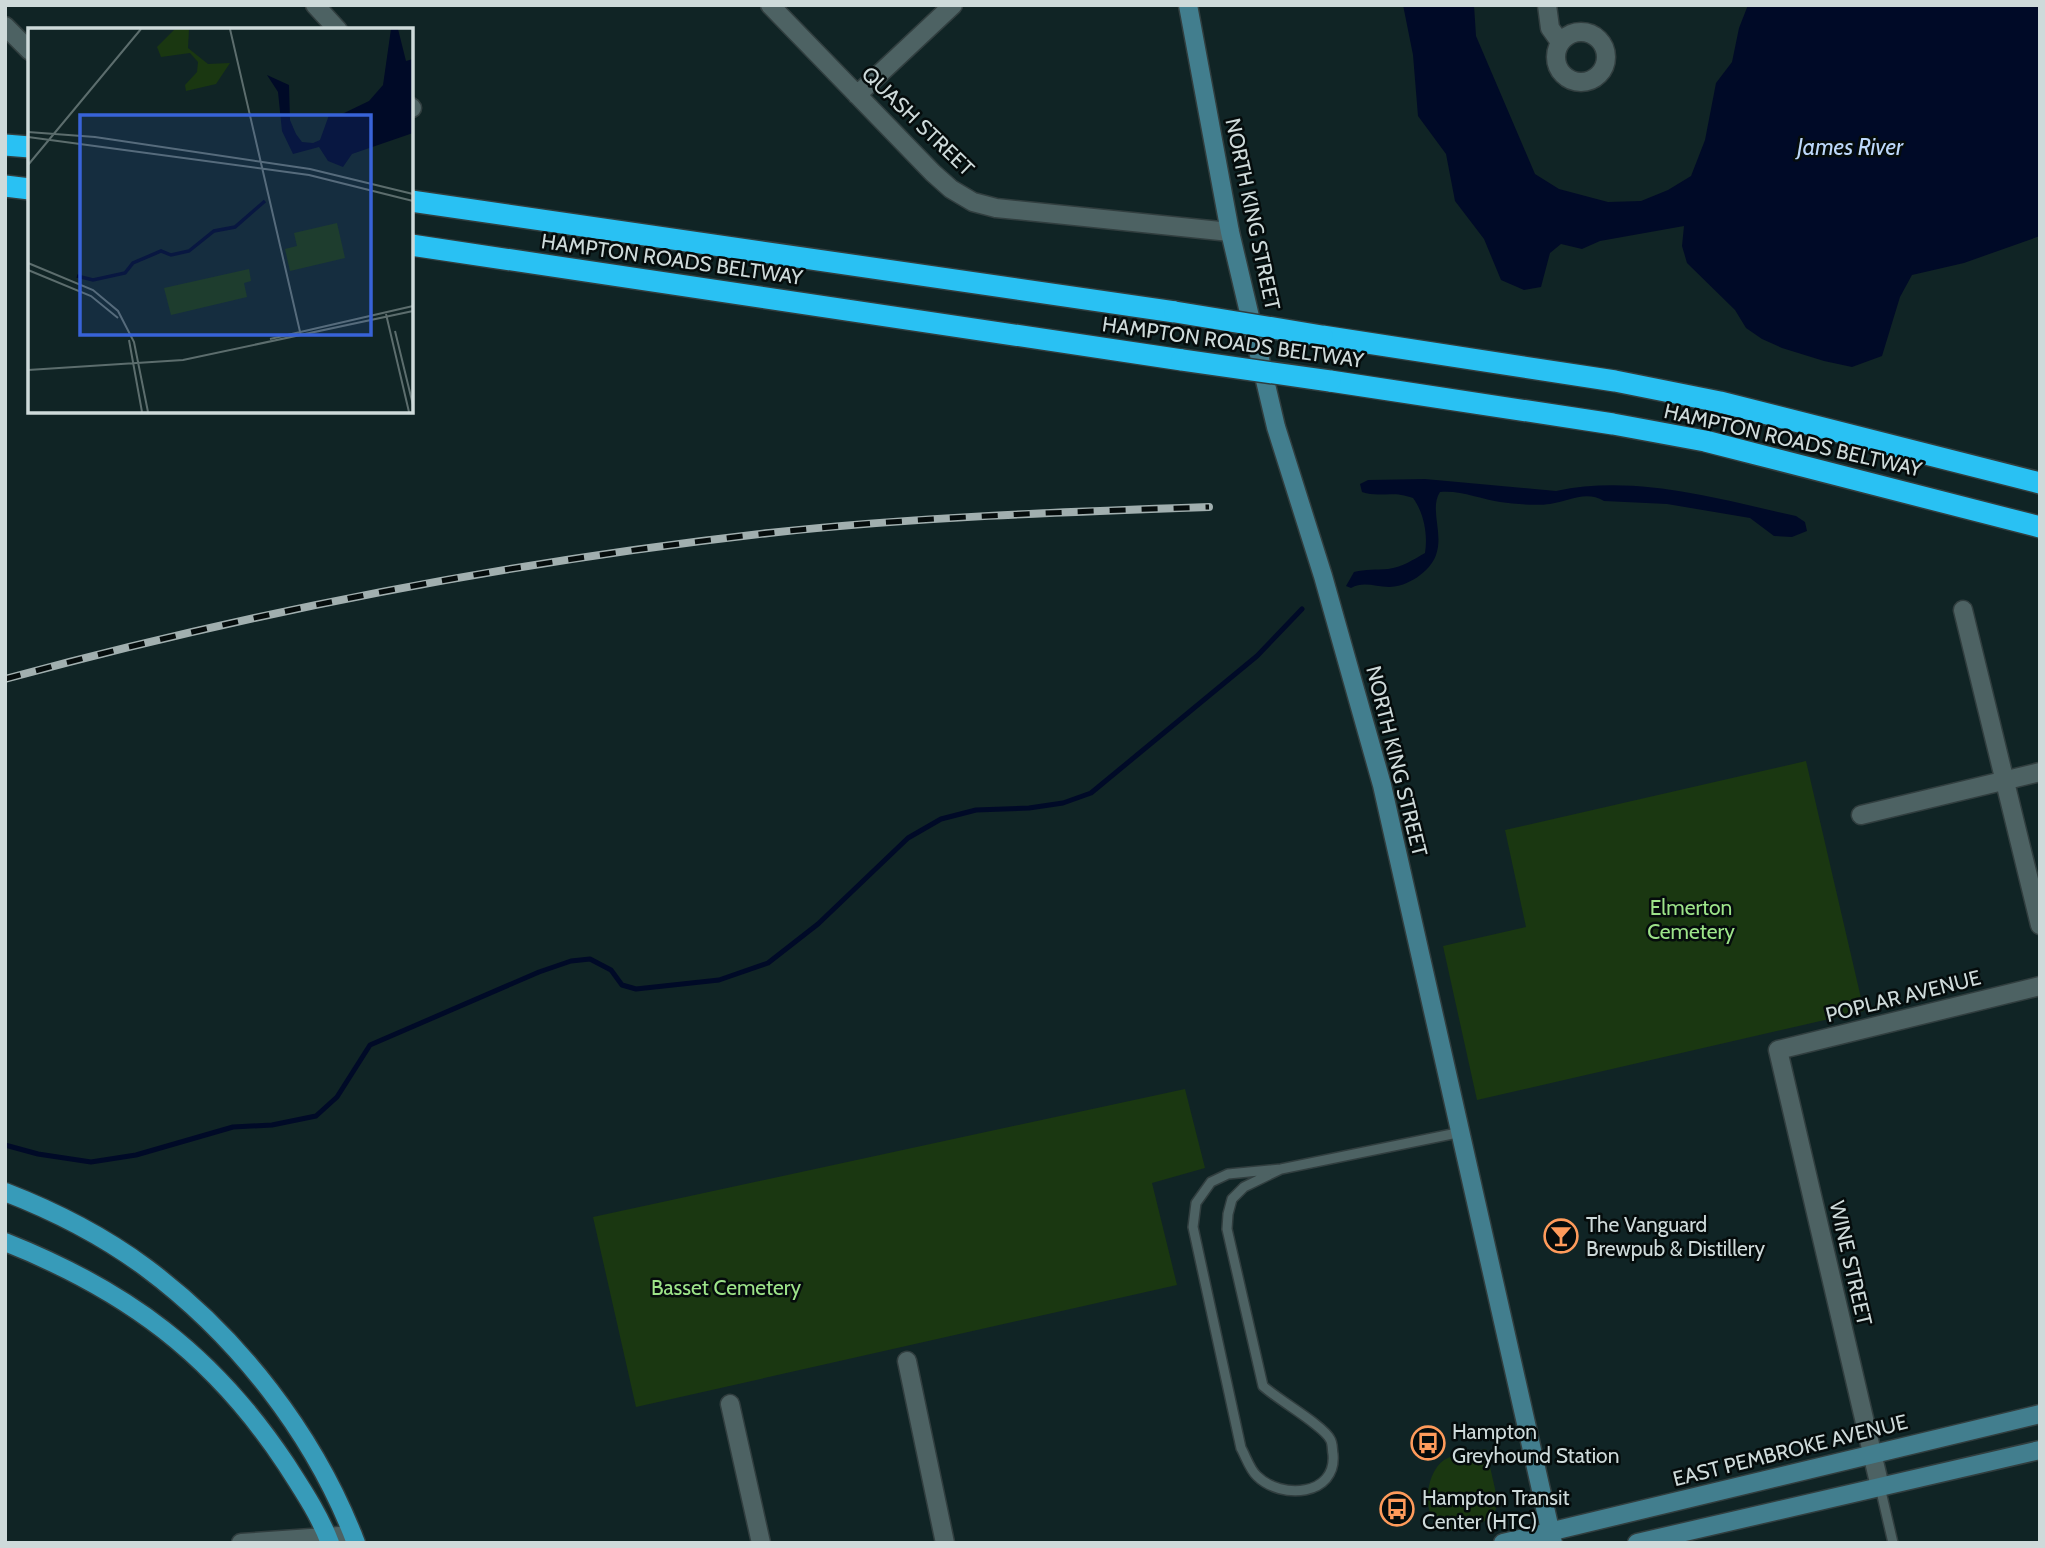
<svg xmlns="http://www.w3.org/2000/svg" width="2045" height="1548" viewBox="0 0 2045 1548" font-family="Cabin,sans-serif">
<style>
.green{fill:#1a3711}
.water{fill:#000a27}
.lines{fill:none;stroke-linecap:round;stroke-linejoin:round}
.stream{stroke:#000a27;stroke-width:5}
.lane-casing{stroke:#313e3f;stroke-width:12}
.street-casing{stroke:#313e3f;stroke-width:21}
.secondary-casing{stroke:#313e3f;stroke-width:21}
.primary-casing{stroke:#313e3f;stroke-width:21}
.highway-casing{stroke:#313e3f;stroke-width:24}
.lane{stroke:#4d6263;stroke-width:9}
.street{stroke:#4d6263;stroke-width:18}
.secondary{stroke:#427e8e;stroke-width:18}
.primary{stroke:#379bb9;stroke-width:18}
.highway{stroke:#29c1f3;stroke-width:21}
.rail-casing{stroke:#a1afaf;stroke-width:8}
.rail{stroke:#050c0c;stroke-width:5;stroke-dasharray:16;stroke-linecap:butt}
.highway-bridge-casing{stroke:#313e3f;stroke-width:24;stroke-linecap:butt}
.highway-bridge{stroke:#29c1f3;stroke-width:21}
.labels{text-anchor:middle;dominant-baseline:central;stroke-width:5;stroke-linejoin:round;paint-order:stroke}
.street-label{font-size:21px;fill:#cedada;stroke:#050c0c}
.park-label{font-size:21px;fill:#9de489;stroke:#050c0c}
.poi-label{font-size:21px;fill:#cedada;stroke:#050c0c;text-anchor:start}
.water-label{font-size:23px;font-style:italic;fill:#bdd8fb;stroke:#050c0c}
.inset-river{fill:none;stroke:#000a27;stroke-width:3.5}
.inset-road{fill:none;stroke:#5c6d6d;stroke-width:2}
.view{fill:#3863d8;fill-opacity:0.15;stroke:#3863d8;stroke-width:3.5}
.inset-edge{fill:none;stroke:#cedada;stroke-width:3.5}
</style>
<rect width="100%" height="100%" fill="#102425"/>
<path class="green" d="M1806 761 1864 1011 1477 1100 1443 946 1526 927 1505 830Z
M1185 1089 1205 1168 1152 1183 1177 1285 636 1407 593 1217Z
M1486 1449 1498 1502C1495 1517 1487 1522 1473 1525 1465 1527 1454 1532 1446 1530 1420 1521 1424 1474 1444 1460 1455 1453 1473 1452 1486 1449Z"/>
<path class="water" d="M1403 5H1474L1476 36 1535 174 1559 189 1608 202 1641 201 1668 190 1691 176 1705 140 1716 83 1732 62 1739 28 1748 5H2040V236L1964 263 1912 275 1900 297 1882 356 1852 367 1824 361 1782 348 1762 339 1746 328 1735 310 1687 263 1682 246 1684 226 1600 241 1582 249 1561 244 1550 253 1541 287 1524 290 1501 280 1484 239 1455 201 1446 154 1418 116 1413 55Z
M1425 479 1556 491C1636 474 1718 499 1796 516L1805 522 1807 531 1792 537 1774 536 1750 518 1667 504 1604 501C1586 490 1569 501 1550 504 1536 506 1515 504 1500 502 1480 499 1461 490 1440 492 1429 509 1444 533 1436 555 1430 572 1407 587 1389 587 1375 587 1364 581 1351 588L1346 586 1354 572C1366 569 1376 570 1388 569 1402 567 1413 560 1425 553 1428 535 1424 513 1413 498 1392 490 1379 498 1362 492L1360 484 1368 480Z"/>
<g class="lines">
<path class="stream" d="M5 1145 38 1154 91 1162 136 1155 233 1127 272 1125 316 1116 337 1097 370 1045 539 972 571 961 590 959 611 970 622 985 636 989 719 980 768 963 818 924 908 838 941 819 976 810 1029 808 1063 803 1091 793 1257 656 1302 609"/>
<defs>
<path id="lane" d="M1281 1169 1244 1187 1232 1199 1228 1214 1227 1229 1263 1386C1278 1400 1323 1425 1330 1439 1333 1443 1332 1450 1333 1454 1337 1496 1281 1500 1257 1476 1250 1470 1246 1457 1241 1448L1193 1227 1196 1203 1211 1182 1228 1174 1281 1169 1462 1132
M1880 1487 1893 1543"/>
<path id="street" d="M315 5 338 30
M770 5 933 173 951 189 973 202 996 208 1230 232
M1547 5 1550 28 1560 42
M5 26 30 51
M1556 57a25 25 0 1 1 50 0a25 25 0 1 1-50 0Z
M857 95 953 5
M411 107 412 108
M1963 610 2040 925
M1861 815 2040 772
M907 1361 945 1543
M730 1404 761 1543
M1880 1487 1778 1050 2040 986
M241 1543 353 1535"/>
<path id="secondary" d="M1188 5 1230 232 1276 427 1323 576 1382 785 1553 1543
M1503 1543 2040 1414
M1637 1543 2040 1450"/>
<path id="primary" d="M5 1192C54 1211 103 1236 145 1267 238 1336 315 1435 356 1543
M5 1242C126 1290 213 1354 286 1464 302 1489 319 1514 330 1543"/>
<path id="highway" d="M5 145 30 147
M5 186 30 189
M411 201 1175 312
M411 245 1182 360
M1322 336 1615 381 1720 402 2040 483
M1330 381 1613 424 1705 441 2040 527"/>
</defs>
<use href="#lane" class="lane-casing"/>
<use href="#street" class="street-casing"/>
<use href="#secondary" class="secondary-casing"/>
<use href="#primary" class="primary-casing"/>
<use href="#highway" class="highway-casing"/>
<use href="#lane" class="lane"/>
<use href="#street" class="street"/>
<use href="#secondary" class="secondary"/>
<use href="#primary" class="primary"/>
<use href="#highway" class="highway"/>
<defs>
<path id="rail" d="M5 679C256 611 511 562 769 533 915 517 1062 512 1209 507"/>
</defs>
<use href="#rail" class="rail-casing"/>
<use href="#rail" class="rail"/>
<defs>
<path id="highway-bridge" d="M1175 312 1322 336
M1182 360 1330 381"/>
</defs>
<use href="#highway-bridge" class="highway-bridge-casing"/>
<use href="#highway-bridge" class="highway-bridge"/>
</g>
<defs>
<symbol id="bar-ring" viewBox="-11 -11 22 22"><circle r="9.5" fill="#050c0c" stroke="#ff9b5b" stroke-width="1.5"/><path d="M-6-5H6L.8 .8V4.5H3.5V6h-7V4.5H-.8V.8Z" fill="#ff9b5b"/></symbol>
<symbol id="bus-ring" viewBox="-11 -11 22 22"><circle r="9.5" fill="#050c0c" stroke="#ff9b5b" stroke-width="1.5"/><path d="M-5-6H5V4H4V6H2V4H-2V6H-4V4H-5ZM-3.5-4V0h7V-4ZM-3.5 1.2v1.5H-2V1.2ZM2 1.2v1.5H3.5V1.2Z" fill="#ff9b5b"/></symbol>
</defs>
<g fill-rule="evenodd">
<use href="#bar-ring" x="1542" y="1217" width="38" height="38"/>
<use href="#bus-ring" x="1409" y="1424" width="38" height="38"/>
<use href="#bus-ring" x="1378" y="1490" width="38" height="38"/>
</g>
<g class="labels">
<g class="street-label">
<text transform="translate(918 121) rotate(44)">QUASH STREET</text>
<text transform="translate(1253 214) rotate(78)">NORTH KING STREET</text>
<text transform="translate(672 259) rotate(8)">HAMPTON ROADS BELTWAY</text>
<text transform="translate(1233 342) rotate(8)">HAMPTON ROADS BELTWAY</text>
<text transform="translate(1793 440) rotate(13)">HAMPTON ROADS BELTWAY</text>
<text transform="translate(1397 761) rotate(76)">NORTH KING STREET</text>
<text transform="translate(1903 996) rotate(-14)">POPLAR AVENUE</text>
<text transform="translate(1851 1263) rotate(77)">WINE STREET</text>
<text transform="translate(1790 1450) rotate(-14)">EAST PEMBROKE AVENUE</text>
</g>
<g class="park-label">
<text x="1691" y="907">Elmerton<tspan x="1691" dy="24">Cemetery</tspan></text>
<text x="726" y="1287">Basset Cemetery</text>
</g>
<g class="poi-label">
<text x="1586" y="1224">The Vanguard<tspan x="1586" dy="24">Brewpub &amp; Distillery</tspan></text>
<text x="1452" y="1431">Hampton<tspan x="1452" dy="24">Greyhound Station</tspan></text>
<text x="1422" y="1497">Hampton Transit<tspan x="1422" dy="24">Center (HTC)</tspan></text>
</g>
<g class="water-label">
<text x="1850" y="147">James River</text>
</g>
</g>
<g transform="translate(28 28)">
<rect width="385" height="385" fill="#102425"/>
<path d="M147 1H161L160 20 180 36 202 35 188 56 158 63 157 57 169 44 170 34 162 25 133 29 129 19ZM309 195 317 230 262 243 257 221 269 218 266 205ZM221 241 223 253 216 255 219 269 143 287 136 260Z" fill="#1a3711"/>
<path d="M363 1H370L378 33 385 31V105L324 126 315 139 300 133 291 119 265 126 254 103 250 64 239 47 261 57 262 92 268 106 274 114 285 115 292 112 301 87H312L341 73 355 57Z" fill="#000a27"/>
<path class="inset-river" d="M49 248 65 252 97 245 105 235 133 223 143 227 161 223 186 203 207 199 237 173"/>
<path class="inset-road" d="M202 1 273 308M0 104 67 109 282 141 385 166M0 109 281 147 385 173M0 137 113 1M0 235 65 262 90 283 106 314 120 384M0 242 63 268 90 290M358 286 381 384M367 303 385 377M242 311 385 278M101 312 114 384M0 342 155 332 385 283"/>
<path class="view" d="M52 87H343V307H52Z"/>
<rect width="385" height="385" class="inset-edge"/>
</g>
<rect width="2045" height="1548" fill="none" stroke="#cedada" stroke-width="14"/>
</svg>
